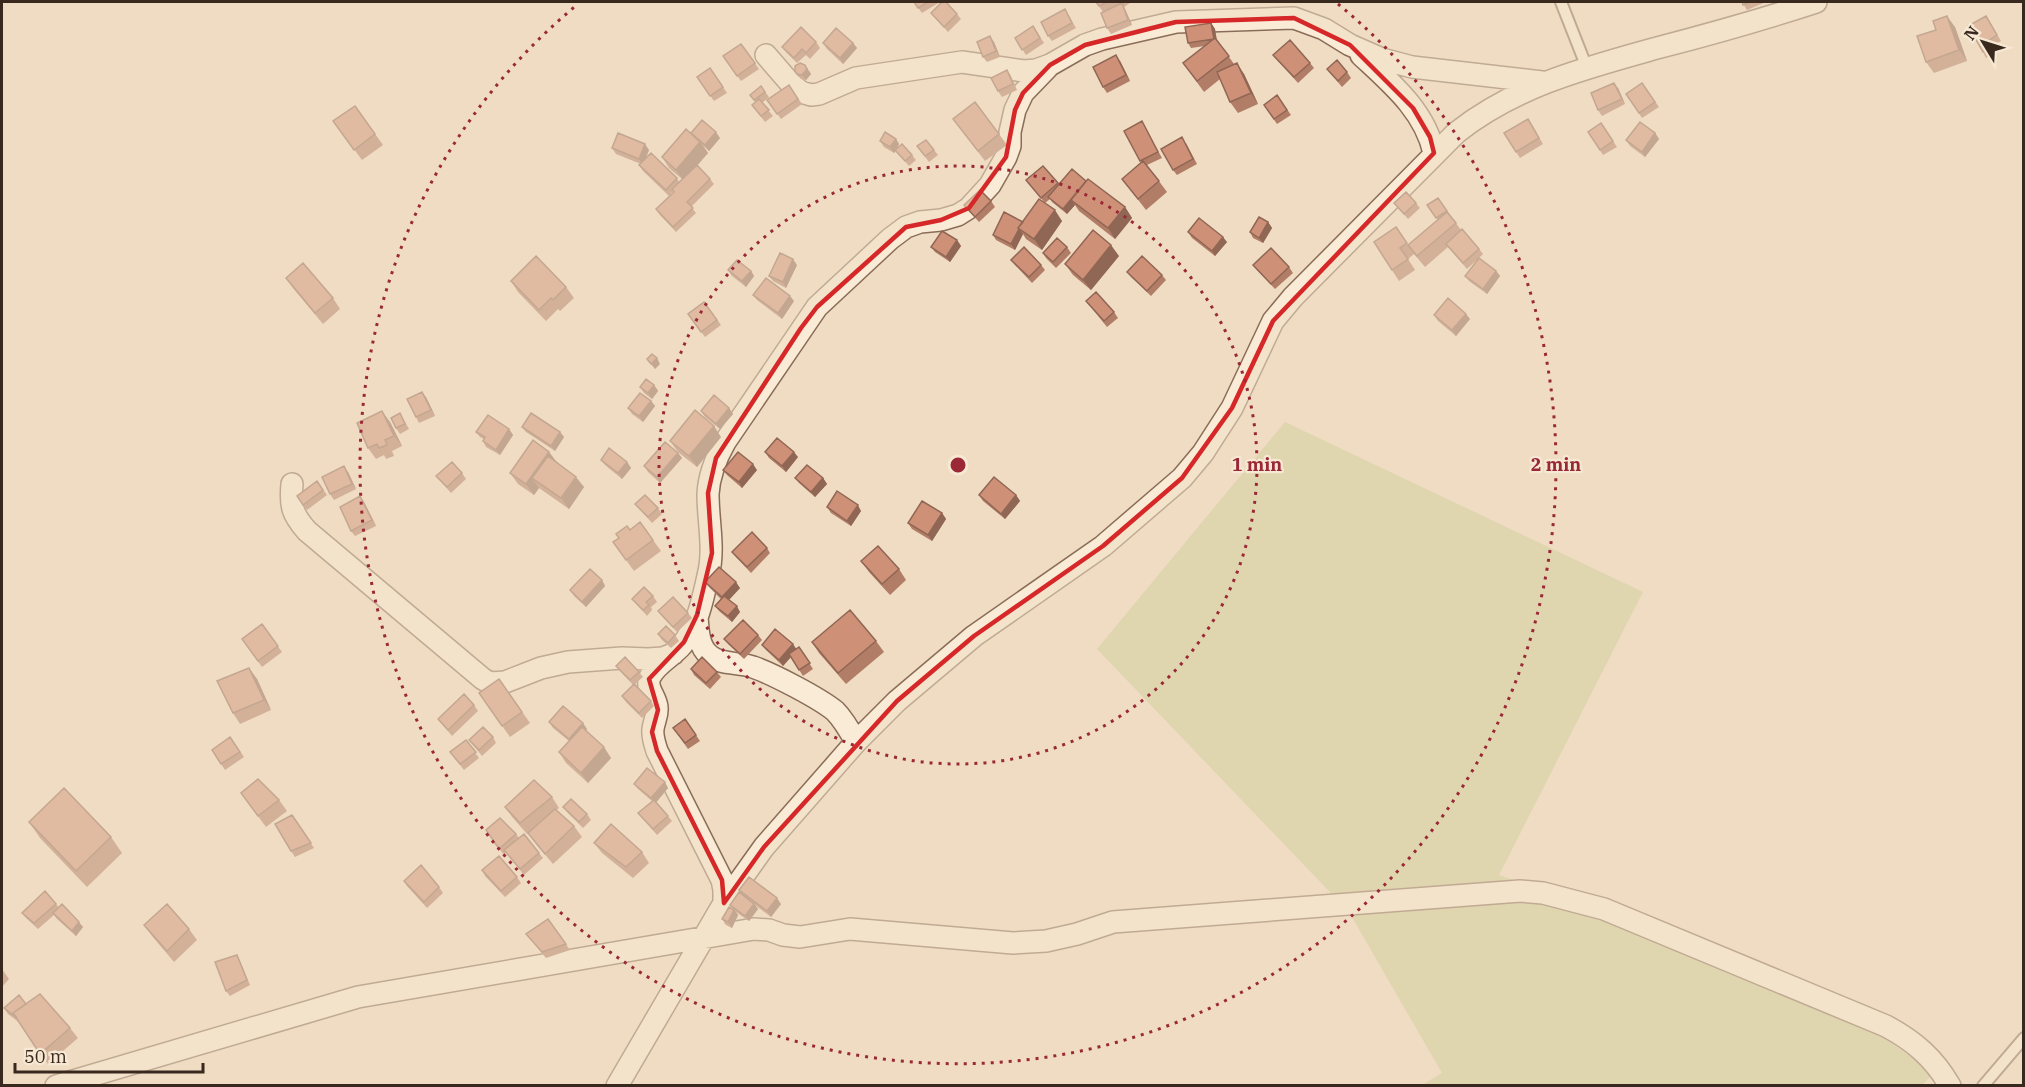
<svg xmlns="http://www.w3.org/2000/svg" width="2025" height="1087" viewBox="0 0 2025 1087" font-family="'IBM Plex Serif',serif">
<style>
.green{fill:#cdcd96}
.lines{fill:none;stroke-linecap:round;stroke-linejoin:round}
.service-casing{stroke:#8a6d59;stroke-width:14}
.minor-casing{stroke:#8a6d59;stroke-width:24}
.service{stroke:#f9ebd6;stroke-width:10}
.minor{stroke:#f9ebd6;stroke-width:21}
.wall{fill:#b17d67}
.shaded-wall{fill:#906654}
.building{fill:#ce9178;stroke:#906654;stroke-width:1.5}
.marked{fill:none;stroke:#d62828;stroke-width:4.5;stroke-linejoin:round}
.ring{fill:none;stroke:#9a2836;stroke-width:3;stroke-dasharray:3 6}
.centre{fill:#9a2836;stroke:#f6e8d2;stroke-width:3}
.ring-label{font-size:18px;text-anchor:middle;font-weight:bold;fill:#9a2836;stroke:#f6e8d2;stroke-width:4.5;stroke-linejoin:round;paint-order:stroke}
</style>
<rect width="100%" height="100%" fill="#efdcc3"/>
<path class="green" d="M1285 422 1643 592 1499 875 1814 989 1934 1073 1921 1086 1422 1085 1442 1073 1349 912 1097 649Z"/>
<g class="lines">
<defs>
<path id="service" d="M1561 2 1587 68
M1983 1086 2024 1038"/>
<path id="minor" d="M766 55 791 84 801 92 811 95 819 94 856 78 962 62 1024 71 1036 70 1050 65
M1361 55C1391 83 1425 111 1434 153
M292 484C290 506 292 514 307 531L483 679 490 683 505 682 541 668 568 662 622 658 648 659 663 658 673 654
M697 616C698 629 698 646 709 655 719 665 740 662 753 667 773 674 819 698 835 711 844 720 850 731 856 742
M724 903V890L722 880 657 751C655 744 652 737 653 729 654 721 658 715 657 707 656 696 645 688 650 677 656 664 673 656 682 645 697 627 703 599 708 576 715 549 708 522 708 494 709 475 716 458 725 442L817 307 890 239 906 227 920 222 941 220 958 215 969 208 990 185 1006 157 1010 146V132L1015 110 1023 93 1050 65 1085 45 1102 39 1176 22 1294 18 1324 29 1350 45 1382 59 1412 67 1542 82
M56 1086 358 997 754 929 769 930 783 935 800 937 850 929 1013 943 1046 941 1077 934 1113 922 1520 891 1543 893 1604 909 1886 1026C1914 1041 1934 1058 1950 1086
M617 1086 724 903 764 847 856 742 897 701 974 636 1103 546 1182 478 1203 453 1232 408 1273 321 1293 297 1456 133C1515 86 1585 68 1657 48 1711 34 1764 19 1816 2"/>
</defs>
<use href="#service" class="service-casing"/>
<use href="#minor" class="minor-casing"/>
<use href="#service" class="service"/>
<use href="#minor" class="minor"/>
</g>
<path class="wall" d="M914 2H940L922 13Z
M1096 2H1129L1130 3 1124 7 1132 25 1111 34 1107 28 1103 12Z
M1742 2H1766L1747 10Z
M1065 9 1076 28 1052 41 1048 36Z
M931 13 957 14 961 19 948 32 935 18Z
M1986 16 2001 41 1992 46 1995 53 1986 58 1983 52Z
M1211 23 1215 29 1217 40 1234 64 1244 74 1258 104 1238 113 1230 102 1220 79 1204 92 1183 63 1205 46 1191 48 1188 43Z
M1033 26 1044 43 1026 55 1015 38Z
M1955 27 1967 61 1934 73 1926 62Z
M816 42 820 48 810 59 806 55 797 63 786 52 782 47Z
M994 42 1000 57 987 62 983 57Z
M823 43H853L857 48 843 64 827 49Z
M741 44 759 69 741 81 723 56Z
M1273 55 1310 63 1314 68 1298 83 1277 60Z
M1120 61 1130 81 1107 93 1103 87Z
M710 68 727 93 714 101 697 77Z
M1327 69 1347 72 1351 78 1342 87Z
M1007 70 1011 76 1017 90 1002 97 998 91Z
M795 71H809L811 74 806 80 801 79Z
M1642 83 1659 107 1642 118 1626 94Z
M789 85 802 104 781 119 767 100Z
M761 86 769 97 762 103 773 116 765 122 752 105 756 103 750 95Z
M1618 88 1625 104 1602 116 1598 110Z
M1277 95 1291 115 1277 124 1264 105Z
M355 106 383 145 362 160 333 121Z
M953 119 999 134 1007 145 985 161Z
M1528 119 1543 144 1520 158 1516 152Z
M1601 123 1617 147 1603 155 1588 132Z
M1145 127 1162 158 1147 165 1167 192 1146 210 1122 179 1141 162 1124 131Z
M1655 133 1659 139 1645 157 1630 146 1626 140Z
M693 136 720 138 709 151 703 146 708 153 697 165 710 179 714 184 691 207 696 213 676 232 660 215 656 209 674 192 673 191 669 196 643 171 639 165 641 164 616 154 612 148 649 150 645 160 677 178 679 182 682 179 669 168 662 157Z
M896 139 899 144 896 150 912 155 916 160 909 166 896 151 894 153 884 147 880 141Z
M926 140 938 155 929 162 917 146Z
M1186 143 1197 164 1177 175 1173 170Z
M1043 166 1059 185 1086 181 1125 207 1132 218 1115 239 1079 211 1075 205 1067 214 1052 202 1050 199 1045 203 1062 221 1042 250 1026 239 1023 234 1015 250 996 240 993 235 1023 222 1045 203 1026 180Z
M1438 198 1461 230 1479 249 1483 254 1479 258 1496 271 1500 276 1487 294 1469 281 1465 276 1479 258 1467 269 1448 247 1425 267 1414 254 1408 259 1415 270 1399 281 1374 242 1396 227 1408 245 1438 220 1427 205Z
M991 201 995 207 979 222 964 205Z
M1394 203H1416L1420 208 1408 219Z
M1268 222 1272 228 1263 243 1253 238 1250 232Z
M1188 232 1227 242 1215 256 1192 238Z
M957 240 961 246 950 262 935 252 931 247Z
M1067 247 1071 253 1056 268 1046 258 1043 253Z
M1119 256 1091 290 1073 275 1065 264Z
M1011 260 1041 265 1045 270 1032 283 1015 265Z
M797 265 786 288 773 281 769 276Z
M1253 265 1289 267 1293 273 1275 289 1257 270Z
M728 270 751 271 754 276 746 287 732 276Z
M1127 272 1162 275 1166 280 1151 296 1131 277Z
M286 278 333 298 340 309 323 324 293 288Z
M511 281 566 287 574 298 560 311 558 309 546 321 518 292Z
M753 295 794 301 782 319 757 300Z
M1086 301 1114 312 1118 318 1107 327Z
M704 302 721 325 705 337 688 314Z
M1434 315 1470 319 1456 336 1438 321Z
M654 385 658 391 652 399 644 393 640 387Z
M426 397 435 416 419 423 416 417Z
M651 401 655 406 643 422 632 414 628 408Z
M729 408 733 414 720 429 705 417 701 411Z
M400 413 409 429 400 434 396 428Z
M390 422 402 446 392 451 394 456 386 459 384 455 376 459 368 448Z
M522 427 560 432 564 437 555 451 526 432Z
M509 429 513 435 500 455 486 447 483 441 484 439 480 437 476 432Z
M721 437 697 467 678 452 670 441Z
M549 452 556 461 584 487 569 509 539 488 534 495 518 484 510 473Z
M765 452 798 457 786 472 769 458Z
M678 453 682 458 660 483 648 472 644 466Z
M601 460 627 462 631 468 622 479 605 465Z
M723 470H757L742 488 727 475Z
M348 472 356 489 334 500 330 494Z
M462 473 466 479 451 493 436 476Z
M795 478H823L827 484 815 497 799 483Z
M317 481 327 495 307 510 297 496Z
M979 495H1016L1020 501 1005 519 983 501Z
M364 502 376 526 355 536 351 531Z
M635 504 658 508 662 514 652 523Z
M827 507 861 511 851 526 831 513Z
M942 513 946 519 932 541 912 529 908 523Z
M640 522 661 551 634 571 613 542Z
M767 548 770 553 751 573 736 557 732 552Z
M861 561 899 569 906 580 890 595 869 572Z
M602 580 605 586 586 607 574 596 570 590Z
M705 582 740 588 729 600 740 612 732 622 719 611 715 606 721 599 709 587Z
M653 596 657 602 651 607 652 610 647 616 632 599Z
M658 611 688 613 692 618 677 632 662 616Z
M262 624 282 652 262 667 242 639Z
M658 634 675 635 679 641 671 648 662 640Z
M758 635 762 640 744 659 728 644 724 639Z
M876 641 884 652 846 684 819 653 812 642Z
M762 645 796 649 799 647 813 669 803 676 791 657 783 666 766 650Z
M616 666 639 672 643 677 635 684 651 701 654 706 642 718 626 702 622 696 633 685 620 671Z
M249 668 257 679 271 710 240 724 233 713Z
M691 669 717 672 721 677 710 689 694 675Z
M499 679 530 723 510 737 479 693Z
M474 705 478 711 452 736 438 719Z
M685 719 700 741 688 749 673 728Z
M549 722 587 729 585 730 611 758 588 783 566 763 559 752 569 741 553 728Z
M230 737 244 757 225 770 212 750Z
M493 737 496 743 482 756 469 740Z
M466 740 479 758 464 770 450 752Z
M634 784 668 788 656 802 672 821 657 835 638 813 652 801 638 789Z
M241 793 279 800 287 811 266 827Z
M552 797 559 808 556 810 574 826 582 837 553 864 536 844 528 833 533 829 527 834 513 818 505 807Z
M563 807 587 814 591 820 583 828 567 812Z
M292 815 314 848 295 857 291 851Z
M29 822 111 837 122 853 87 887 40 838Z
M486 830 516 834 519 838 539 853 543 858 524 875 506 852 503 854Z
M594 843 642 852 649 863 633 878 602 853Z
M482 870 517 877 521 883 505 897 485 876Z
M404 881 439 887 443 893 427 908 407 886Z
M739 890 781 904 771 917 755 905 758 909 749 921 736 912 738 915 732 928 726 925 722 919 733 909 730 905 742 895Z
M56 904 59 908 83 927 76 936 57 919 54 915 38 929 26 918 22 913Z
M548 919 570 950 546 958 526 934Z
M144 925 189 929 197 940 174 962 152 936Z
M237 955 240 961 250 985 230 996 226 991Z
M2 969 9 979 2 987Z
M26 1004 70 1028 78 1038 48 1064 20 1023 8 1014 4 1008Z"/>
<path class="shaded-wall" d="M1122 3 1125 9 1132 25 1128 20Z
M1947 16 1955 27 1967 61 1959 50Z
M1211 23 1215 29 1217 44 1214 39Z
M990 36 994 42 1000 57 996 51Z
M853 43 857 48 843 64 840 58Z
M1116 55 1120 61 1130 81 1126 75Z
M1237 63 1244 74 1258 104 1251 93Z
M805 65 811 74 806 80 802 75Z
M1614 83 1618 88 1625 104 1622 99Z
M716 132 720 138 709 151 705 145Z
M1655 133 1659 139 1645 157 1642 152Z
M896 139 899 144 894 153 890 147Z
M700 142 708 153 684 181 676 170Z
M645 144 649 150 643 165 639 159Z
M1086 181 1071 200 1075 205 1067 214 1063 209Z
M1125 207 1132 218 1115 239 1108 228Z
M1055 210 1062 221 1042 250 1034 239Z
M1268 222 1272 228 1263 243 1259 238Z
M1019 229 1023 234 1015 250 1011 244Z
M1223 237 1227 242 1215 256 1212 251Z
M957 240 961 246 950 262 946 257Z
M1111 245 1119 256 1091 290 1083 280Z
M793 259 797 265 786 288 783 282Z
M751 271 754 276 746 287 742 281Z
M1496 271 1500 276 1487 294 1483 289Z
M790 296 794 301 782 319 778 313Z
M1466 314 1470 319 1456 336 1452 330Z
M657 358 660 364 655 369 651 364Z
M654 385 658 391 652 399 648 393Z
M422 392 426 397 435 416 431 410Z
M651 401 655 406 643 422 639 416Z
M729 408 733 414 720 429 716 424Z
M382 411 390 422 402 446 394 436Z
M714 426 721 437 697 467 689 456Z
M509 429 513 435 500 455 496 450Z
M560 432 564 437 555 451 551 446Z
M549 452 557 463 532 478 539 488 534 495 526 484Z
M794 452 798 457 786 472 782 466Z
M678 453 682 458 660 483 657 477Z
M627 462 631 468 622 479 618 473Z
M753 464 757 470 742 488 739 482Z
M344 466 348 472 356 489 352 484Z
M576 477 584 487 569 509 561 498Z
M823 478 827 484 815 497 811 492Z
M1016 495 1020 501 1005 519 1001 514Z
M360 496 364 502 376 526 372 520Z
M858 505 861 511 851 526 847 521Z
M942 513 946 519 932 541 928 535Z
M602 580 605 586 586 607 582 602Z
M736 582 740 588 726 603 722 597Z
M737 606 740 612 732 622 728 616Z
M793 644 797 650 783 666 779 660Z
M249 668 257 679 271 710 264 700Z
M583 723 587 729 573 744 569 739Z
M604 747 611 758 588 783 581 773Z
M665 782 668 788 655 804 651 798Z
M777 898 781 904 771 917 767 911Z
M754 904 758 909 749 921 745 916Z
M734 910 738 915 732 928 728 922Z
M79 922 83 927 76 936 72 931Z"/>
<path class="building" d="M914 2H928L918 8Z
M942 2H946L957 14 944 27 931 13Z
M1096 2H1107L1099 6Z
M1742 2H1750L1743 5Z
M1122 3 1128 20 1107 28 1101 13Z
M1065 9 1072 23 1048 36 1041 22Z
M1947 16 1959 50 1926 62 1917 36 1936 30 1933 21Z
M1986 16 1997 35 1988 41 1991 47 1983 52 1968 26Z
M1211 23 1214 39 1188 43 1185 27Z
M1033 26 1040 38 1022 50 1015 38Z
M801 27 816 42 806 53 802 49 794 58 782 47Z
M836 28 853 43 840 58 823 43Z
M990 36 996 51 983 57 977 42Z
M1215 38 1229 56 1197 81 1183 63Z
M1290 40 1310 63 1294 77 1273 55Z
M741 44 755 63 737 76 723 56Z
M1116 55 1126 75 1103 87 1093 67Z
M1337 60 1347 72 1338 81 1327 69Z
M800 63 805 65 807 69 802 75 797 74 795 71V66Z
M1237 63 1251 93 1230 102 1217 72Z
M710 68 723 87 710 96 697 77Z
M1007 70 1013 84 998 91 991 78Z
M1614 83 1622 99 1598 110 1591 93Z
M1642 83 1655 102 1639 113 1626 94Z
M789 85 798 99 777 114 767 100Z
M761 86 765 92 754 100 750 95Z
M1277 95 1287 110 1274 119 1264 105Z
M759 99 769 110 761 116 752 105Z
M975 102 999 134 978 151 953 119Z
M355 106 375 134 354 150 333 121Z
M1528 119 1539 138 1516 152 1504 133Z
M702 120 716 132 705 145 691 133Z
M1142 121 1158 152 1140 161 1124 131Z
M1640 122 1655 133 1642 152 1626 140Z
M1601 123 1613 141 1600 150 1588 132Z
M686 129 700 142 676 170 662 157Z
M885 132 896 139 890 147 880 141Z
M618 133 645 144 639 159 612 148Z
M1182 137 1193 159 1173 170 1161 149Z
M926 140 934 150 925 156 917 146Z
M902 144 912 155 905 161 895 150Z
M651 153 677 178 666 190 639 165Z
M1143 161 1159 181 1138 199 1122 179Z
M697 165 710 179 687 202 693 208 673 227 656 209 674 192 672 189Z
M1043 166 1058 183 1041 198 1026 180Z
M1072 169 1086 181 1063 209 1048 197Z
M1088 179 1125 207 1108 228 1071 200Z
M980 190 991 201 975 217 964 205Z
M1406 192 1416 203 1404 214 1394 203Z
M1438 198 1447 211 1436 218 1427 205Z
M1039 199 1055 210 1034 239 1018 228Z
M1004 212 1023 222 1018 228 1019 229 1011 244 993 235Z
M1447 212 1456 223 1417 256 1408 245Z
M1259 217 1268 222 1259 238 1250 232Z
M1199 218 1223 237 1212 251 1188 232Z
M1396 227 1407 243 1400 248 1408 259 1392 270 1374 242Z
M1462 229 1479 249 1463 263 1446 244Z
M1093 230 1111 245 1083 280 1065 264Z
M942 231 957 240 946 257 931 247Z
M1057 238 1067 247 1053 262 1043 253Z
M1024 247 1041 265 1029 277 1011 260Z
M1271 248 1289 267 1271 284 1253 265Z
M780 253 793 259 783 282 769 276Z
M536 256 566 287 553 300 551 298 539 310 511 281Z
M1142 256 1162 275 1147 291 1127 272Z
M1479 258 1496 271 1483 289 1465 276Z
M737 260 751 271 742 281 728 270Z
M303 263 333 298 315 313 286 278Z
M766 278 790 296 778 313 753 295Z
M1096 292 1114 312 1104 321 1086 301Z
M1448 298 1466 314 1452 330 1434 315Z
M704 302 717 320 701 332 688 314Z
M652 354 657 358 651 364 647 359Z
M646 379 654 385 648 393 640 387Z
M422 392 431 410 416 417 407 399Z
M640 393 651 401 639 416 628 408Z
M714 395 729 408 716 424 701 411Z
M695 410 714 426 689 456 670 441Z
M382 411 394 436 385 440 387 445 379 448 377 444 368 448 357 423Z
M400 413 405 424 396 428 391 418Z
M531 413 560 432 551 446 522 427Z
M488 415 509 429 496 450 483 441 485 437 476 432Z
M777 438 794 452 782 466 765 452Z
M533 440 549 452 526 484 510 473Z
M665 442 678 453 657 477 644 466Z
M609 448 627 462 618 473 601 460Z
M738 452 753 464 739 482 723 470Z
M548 456 576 477 561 498 532 478Z
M452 462 462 473 447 487 436 476Z
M807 465 823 478 811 492 795 478Z
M344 466 352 484 330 494 322 477Z
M994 477 1016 495 1001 514 979 495Z
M317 481 323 490 303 505 297 496Z
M837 491 858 505 847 521 827 507Z
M645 495 658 508 648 517 635 504Z
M360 496 372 520 351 531 340 507Z
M922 501 942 513 928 535 908 523Z
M640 522 653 540 626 560 613 542 619 538 616 534 627 526 630 530Z
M752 532 767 548 747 567 732 552Z
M878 546 899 569 882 584 861 561Z
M719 567 736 582 722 597 705 582Z
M590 569 602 580 582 602 570 590Z
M644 587 653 596 646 602 649 605 643 610 632 599Z
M724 596 737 606 728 616 715 606Z
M673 597 688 613 673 627 658 611Z
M850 610 876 641 838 673 812 642Z
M743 620 758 635 740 654 724 639Z
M262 624 278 646 258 661 242 639Z
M666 626 675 635 668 643 658 634Z
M775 629 793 644 779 660 762 645Z
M799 647 810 663 799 670 789 654Z
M625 657 639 672 630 680 616 666Z
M702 657 717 672 706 683 691 669Z
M249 668 264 700 233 713 217 681Z
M499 679 522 712 502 726 479 693Z
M634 684 651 701 639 713 622 696Z
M464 694 474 705 448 730 438 719Z
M563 706 583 723 569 739 549 722Z
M685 719 696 735 685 743 673 728Z
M483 727 493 737 479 750 469 740Z
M582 727 604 747 581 773 559 752Z
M230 737 240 752 221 764 212 750Z
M466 740 476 752 460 764 450 752Z
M647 768 665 782 651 798 634 784Z
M258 779 279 800 258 816 241 793Z
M534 780 552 797 520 823 505 807Z
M64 788 111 837 76 871 29 822Z
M571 799 587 814 579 822 563 807Z
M654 800 668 816 653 829 638 813Z
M555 809 574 826 545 854 528 833Z
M292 815 311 843 291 851 275 824Z
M500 818 516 834 499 849 486 830Z
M611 824 642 852 626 867 594 843Z
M524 834 539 853 520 869 504 850Z
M499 856 517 877 501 891 482 870Z
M421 865 439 887 424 902 404 881Z
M749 877 777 898 767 911 739 890Z
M45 891 56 904 34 923 22 913Z
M739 892 754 904 745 916 730 905Z
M62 904 79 922 72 931 53 913Z
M167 904 189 929 167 951 144 925Z
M729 907 734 910 728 922 722 919Z
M548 919 566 944 542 952 526 934Z
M237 955 247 980 226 991 215 962Z
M40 994 70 1028 40 1054 13 1013Z
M19 995 26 1004 13 1013 17 1018 4 1008Z"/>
<path d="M0 0H2025V1087H0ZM1294 18 1350 45 1413 108 1430 137 1434 153 1273 321 1232 408 1182 478 1103 546 974 636 897 701 764 847 724 903 722 880 657 751 652 732 658 710 649 679 684 642 697 615 712 553 708 493 716 458 801 328 817 307 906 227 941 220 969 208 1006 157 1015 110 1023 93 1050 65 1085 45 1176 22Z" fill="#efdcc3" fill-opacity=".55" fill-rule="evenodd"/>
<path class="marked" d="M1294 18 1350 45 1413 108 1430 137 1434 153 1273 321 1232 408 1182 478 1103 546 974 636 897 701 764 847 724 903 722 880 657 751 652 732 658 710 649 679 684 642 697 615 712 553 708 493 716 458 801 328 817 307 906 227 941 220 969 208 1006 157 1015 110 1023 93 1050 65 1085 45 1176 22Z"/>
<g class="ring">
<circle cx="958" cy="465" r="299"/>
<path d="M1338 4A598 598 0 1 1 578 4"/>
</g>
<circle cx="958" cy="465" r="9" class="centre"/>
<g class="ring-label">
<text x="1257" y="471">1 min</text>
<text x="1556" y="471">2 min</text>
</g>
<rect width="2025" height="1087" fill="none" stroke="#39281e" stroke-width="6"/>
<g transform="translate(1983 42) rotate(308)" stroke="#f6e8d2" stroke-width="4.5" paint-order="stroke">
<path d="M0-4.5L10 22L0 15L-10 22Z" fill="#39281e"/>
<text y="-9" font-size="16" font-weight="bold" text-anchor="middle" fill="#39281e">N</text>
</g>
<path d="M15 1063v9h188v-9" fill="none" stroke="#39281e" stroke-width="3"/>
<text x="24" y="1063" font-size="18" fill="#39281e" stroke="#f6e8d2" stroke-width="4.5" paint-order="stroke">50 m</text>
</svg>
